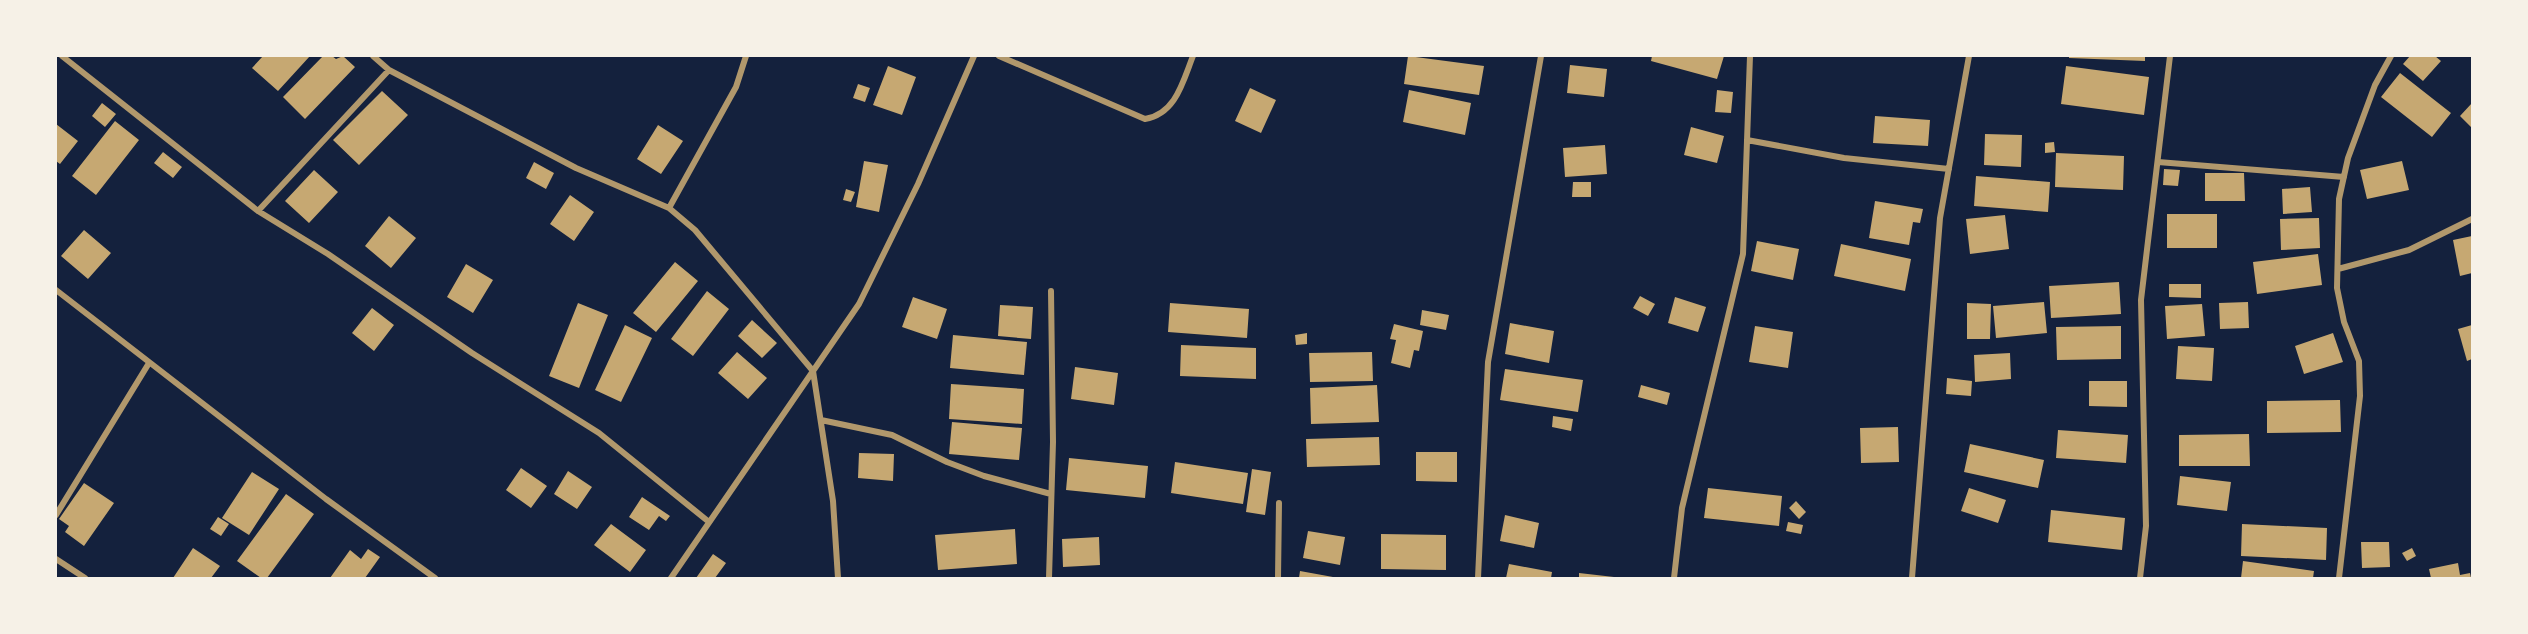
<svg xmlns="http://www.w3.org/2000/svg" width="2528" height="634" viewBox="0 0 2528 634" font-family="Figtree,sans-serif">
<style>
.building{fill:#c6a872}
.lines{fill:none;stroke-linecap:round;stroke-linejoin:round}
.minor{stroke:#b1986c;stroke-width:6}
</style>
<rect width="100%" height="100%" fill="#14213d"/>
<path class="building" d="M263 56H310L278 91 252 68Z
M323 56H332L336 59 343 56 355 67 305 119 283 97Z
M1408 56 1484 66 1479 95 1404 84Z
M1652 56H1724L1717 79 1651 61Z
M2069 56H2145V61L2069 58Z
M2410 56H2435L2441 61 2423 81 2403 64Z
M1570 65 1607 69 1604 97 1567 93Z
M888 66 916 77 902 115 873 105Z
M2066 66 2149 77 2144 115 2061 104Z
M2400 73 2451 113 2432 137 2381 97Z
M858 84 870 88 865 102 853 98Z
M1250 88 1276 100 1261 133 1235 121Z
M1409 90 1471 103 1465 135 1403 122Z
M1717 90 1733 92 1731 113 1715 112Z
M382 91 408 115 359 165 333 140Z
M102 103 116 114 105 127 92 116Z
M2472 103V128L2460 116Z
M1875 116 1930 120 1928 146 1873 143Z
M115 121 139 140 96 195 72 176Z
M56 124 78 141 60 164 56 161Z
M658 125 683 141 661 174 637 159Z
M1691 127 1724 136 1717 163 1684 155Z
M1985 134 2022 135 2021 167 1984 165Z
M2054 142 2055 152 2045 153V143Z
M1605 145 1607 174 1565 177 1563 148Z
M163 152 182 167 173 178 154 163Z
M2056 153 2124 156 2123 190 2055 187Z
M864 161 888 165 879 212 856 207Z
M2402 161 2409 190 2367 199 2360 170Z
M534 162 554 173 546 189 526 178Z
M2164 169 2180 170 2178 186 2163 185Z
M314 170 338 192 309 223 285 201Z
M2205 173H2244L2245 201H2205Z
M1976 176 2050 182 2048 212 1974 206Z
M1573 182H1591V197H1572Z
M2310 187 2312 212 2283 214 2282 189Z
M846 189 855 192 851 202 843 200Z
M570 195 594 212 574 241 550 224Z
M1875 201 1923 209 1920 223 1913 222 1909 245 1869 238Z
M2167 214H2217V248H2167Z
M2005 215 2009 249 1970 254 1966 219Z
M389 216 416 238 391 268 365 246Z
M2319 218 2320 248 2281 250 2280 219Z
M84 230 111 253 88 279 61 256Z
M2472 236V273L2460 276 2453 240Z
M1757 241 1799 249 1793 280 1751 271Z
M1841 244 1911 259 1905 291 1834 276Z
M2318 254 2322 285 2257 294 2253 262Z
M675 262 698 281 656 332 633 313Z
M466 264 493 280 473 313 447 297Z
M2119 282 2121 314 2051 318 2049 286Z
M2169 284H2201V298L2169 297Z
M707 291 729 309 693 356 671 339Z
M1640 296 1655 304 1648 316 1633 308Z
M913 297 947 309 937 339 902 327Z
M1675 297 1706 307 1698 332 1668 323Z
M2044 302 2047 333 1996 338 1993 306Z
M2248 302 2249 328 2220 329 2219 303Z
M578 303 608 315 579 388 549 376Z
M1170 303 1249 309 1247 338 1168 332Z
M1967 303 1991 304 1990 339H1967Z
M2202 304 2205 336 2167 339 2165 306Z
M1000 305 1033 307 1031 339 998 336Z
M372 308 394 325 374 351 352 333Z
M1422 310 1449 315 1446 330 1420 325Z
M752 320 777 343 762 358 738 336Z
M1510 323 1554 331 1549 363 1505 354Z
M1394 324 1423 331 1419 351 1414 350 1410 368 1391 363 1396 340 1390 339Z
M625 325 652 338 621 402 595 390Z
M2472 325V359L2467 361 2458 329Z
M1755 326 1793 332 1788 368 1749 362Z
M2121 326V359L2057 360 2056 327Z
M1307 333V344L1296 345 1295 335Z
M2333 333 2343 362 2304 374 2295 346Z
M953 335 1027 342 1024 375 950 368Z
M1181 345 1256 348V379L1180 376Z
M2178 346 2214 348 2212 381 2176 379Z
M737 352 767 378 748 399 718 373Z
M1372 352 1373 381 1310 382 1309 353Z
M2010 353 2011 379 1975 382 1974 355Z
M1075 367 1118 373 1114 405 1071 399Z
M1505 369 1583 380 1578 412 1500 400Z
M1947 378 1972 381 1971 396 1946 394Z
M2089 381H2127V407L2089 406Z
M951 384 1024 389 1022 424 949 419Z
M1377 385 1379 422 1311 424 1310 388Z
M1641 385 1670 393 1667 405 1638 397Z
M2340 400 2341 432 2267 433V401Z
M1553 416 1573 419 1571 431 1552 427Z
M952 422 1022 428 1019 460 949 454Z
M1898 427 1899 462 1861 463 1860 428Z
M2058 430 2128 435 2126 463 2056 458Z
M2249 434 2250 466H2179V435Z
M1379 437 1380 465 1307 467 1306 439Z
M1970 444 2044 460 2038 488 1964 472Z
M1416 452H1457V482L1416 481Z
M859 453 894 454 893 481 858 478Z
M1069 458 1148 466 1145 498 1066 490Z
M1175 462 1248 473 1243 504 1171 493Z
M521 468 547 486 531 508 506 490Z
M1252 469 1271 472 1265 515 1246 512Z
M568 471 592 487 577 509 554 494Z
M252 472 279 489 249 535 222 518Z
M2180 476 2231 482 2227 511 2177 505Z
M84 483 114 503 84 546 65 532 69 526 59 519Z
M1708 488 1782 496 1779 526 1704 518Z
M1969 488 2006 500 1998 523 1961 511Z
M286 494 314 514 267 578H261L237 561Z
M642 497 670 516 666 521 659 516 649 530 629 517Z
M1796 501 1806 512 1799 519 1789 508Z
M2051 510 2125 518 2122 550 2048 542Z
M1505 515 1539 523 1534 548 1500 541Z
M218 517 229 524 221 536 210 529Z
M1788 522 1803 525 1801 534 1786 531Z
M611 524 646 550 630 572 594 545Z
M2242 524 2327 528 2326 560 2241 556Z
M1015 529 1017 564 938 570 935 535Z
M1308 531 1345 537 1340 565 1303 558Z
M1381 534 1446 535V570L1381 569Z
M1099 537 1100 565 1063 567 1062 539Z
M2361 542H2389L2390 567 2362 568Z
M193 548 220 566 211 578H173Z
M2412 548 2416 556 2407 561 2402 553Z
M368 549 380 557 365 578H330L350 550 361 559Z
M713 554 726 563 715 578H696Z
M2243 561 2314 571 2313 578H2241Z
M2458 563 2460 575 2470 573 2471 578H2431L2429 569Z
M1509 564 1552 572 1551 578H1506Z
M1300 571 1333 577 1332 578H1299Z
M1579 573 1614 577V578H1579Z"/>
<g class="lines">
<path class="minor" d="M62 56 258 211 328 254 472 353 599 433 709 522
M373 56 389 70 576 168 669 208 695 230 813 371 833 501 838 578
M999 56 1145 119C1176 114 1183 81 1193 56
M1747 140 1844 158 1949 169
M2158 162 2344 177
M669 208 736 87 746 56
M258 211 389 70
M2338 269 2409 250 2472 219
M56 290 326 499 435 578
M821 420 892 435 947 462 984 476 1051 494
M56 515 149 363
M56 559 85 578
M671 578 859 304 918 184 974 56
M1049 578 1053 442 1051 291
M1278 578 1279 503
M1478 578 1488 362 1541 56
M1674 578 1682 508 1743 254 1750 56
M1912 578 1940 218 1969 56
M2140 578 2146 526 2141 300 2170 56
M2339 578 2360 396 2359 361 2344 322 2337 288 2339 199 2348 158 2375 85 2391 56"/>
</g>
<rect width="2528" height="634" fill="none" stroke="#f6f1e7" stroke-width="114"/>
</svg>
